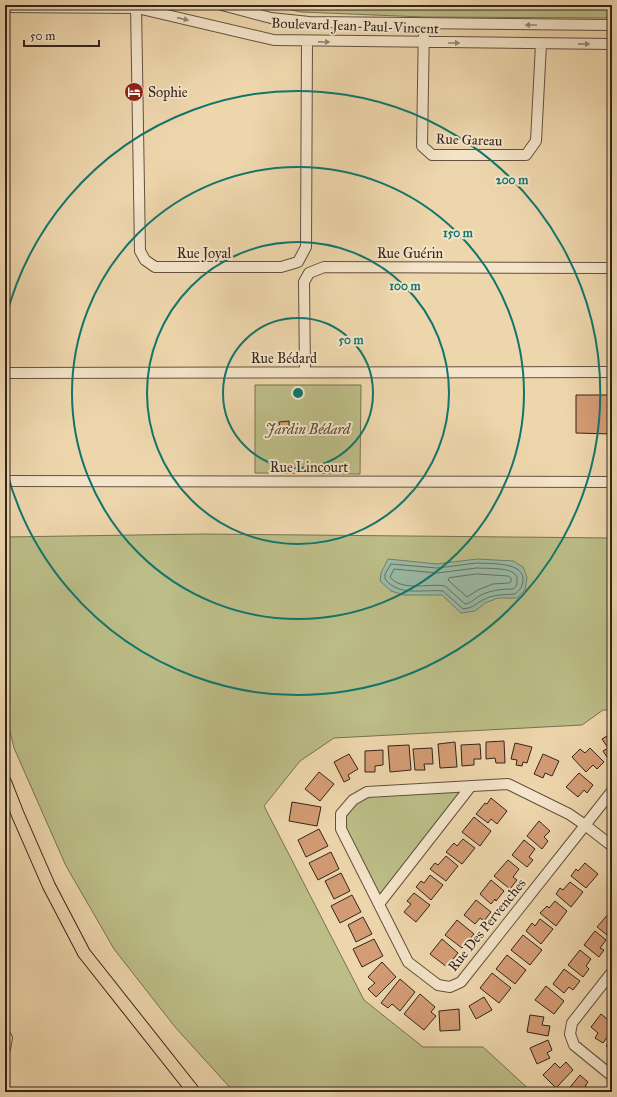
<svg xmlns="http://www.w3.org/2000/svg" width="617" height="1097" viewBox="0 0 617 1097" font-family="'IM FELL Great Primer',serif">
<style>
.green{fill:#bcbd87;stroke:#787152}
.water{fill:#9abaa5;stroke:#717e6e}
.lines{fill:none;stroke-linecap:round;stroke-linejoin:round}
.shore{stroke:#667060;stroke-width:1}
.building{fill:#d49c75;stroke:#33251c}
.minor-casing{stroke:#625140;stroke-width:12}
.major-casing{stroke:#33251c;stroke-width:14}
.minor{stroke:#f4e4c9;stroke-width:10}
.major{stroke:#eed6ac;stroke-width:12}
.oneway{fill:#948472}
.ring{fill:none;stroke:#0f766e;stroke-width:2}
.labels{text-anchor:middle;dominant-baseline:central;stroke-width:4;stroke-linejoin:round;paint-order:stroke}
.street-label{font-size:14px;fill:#33251c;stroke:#f4e4c9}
.poi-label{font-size:14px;fill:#33251c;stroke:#f4e4c9;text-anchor:start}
.park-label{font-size:14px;font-style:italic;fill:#554b37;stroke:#f4e4c9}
.centre{fill:#0f766e;stroke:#f4e4c9;stroke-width:2}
.ring-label{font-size:12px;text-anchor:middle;font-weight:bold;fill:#0f766e;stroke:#f4e4c9;stroke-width:4;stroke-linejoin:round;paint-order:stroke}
</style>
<rect width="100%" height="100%" fill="#eed6ac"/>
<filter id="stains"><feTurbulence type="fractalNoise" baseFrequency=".005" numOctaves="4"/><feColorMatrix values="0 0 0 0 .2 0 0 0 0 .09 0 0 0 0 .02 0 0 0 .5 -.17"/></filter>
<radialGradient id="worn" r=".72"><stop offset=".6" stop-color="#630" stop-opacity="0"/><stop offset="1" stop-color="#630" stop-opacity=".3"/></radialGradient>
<path class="green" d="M268 5H612V18L423 17 301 12Z
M255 385H361L360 474 255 473Z
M202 534 612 538V710H603L582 725 334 738 300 761 264 806 364 1000 423 1047H483L532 1092H234L175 1027 114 949 66 866 14 748 5 710V537Z
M471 786 379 904 341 829V814L367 792Z"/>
<path class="water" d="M388 559 437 564 477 559 513 561 523 567 527 577 525 590 517 598H498L485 603 475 611 461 613 442 595H404L391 591 380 581 381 573Z"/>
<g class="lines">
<path class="shore" d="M477 563C489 564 525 561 523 581 522 587 520 590 515 594 504 595 493 594 483 600 473 605 476 607 463 609L443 591C423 589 399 597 385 579V574L391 564 437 568Z
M477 568C487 569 520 566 517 581 517 585 516 587 513 589 502 589 492 590 481 595 475 598 472 603 465 604L445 586C428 583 402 592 390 577L394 569 437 573Z
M477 574 508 576 511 578V582L509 583 493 584 478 590 467 597 448 580 449 578Z"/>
</g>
<path class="building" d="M576 395H612V434L576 433Z
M289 421V428L280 429 279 422Z
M612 733V758L609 760 603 751 608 748 602 739Z
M504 741 505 763H496L495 758 486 759V742Z
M455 742 457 767 440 768 438 744Z
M515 743 532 747 527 763 523 762 522 766 516 765 517 760 511 759Z
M480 744 481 759H474V765L462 766 461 745Z
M409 745 411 770 390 772 388 746Z
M432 748 433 764H424L425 770H415L413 749Z
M590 748 604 762 597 769 593 765 586 772 572 757 580 749 585 753Z
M383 750V765L375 766V772H365V751Z
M349 754 358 769 348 775 350 779 344 782 334 762Z
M543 754 559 761 552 776 545 773 543 778 534 774Z
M319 772 334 784 320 801 305 789Z
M579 773 593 785 587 793 584 790 578 797 566 787Z
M491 798 507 811 497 824 491 819 488 823 476 814 485 803 487 804Z
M292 802 321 807 317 826 289 821Z
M474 817 491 831 480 846 462 832Z
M539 821 550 831 544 837 548 841 542 849 527 836Z
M319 829 328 846 306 857 298 840Z
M463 839 475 848 462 864 446 852 454 843 457 846Z
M524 840 535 849 529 857 533 860 527 867 512 855Z
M331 852 339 869 318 880 309 863Z
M446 856 458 866 446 881 430 869 435 863 438 865Z
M508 860 519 869 513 877 517 880 510 889 494 876Z
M585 863 598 874 586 888 571 876 576 869 578 871Z
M341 873 350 891 334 899 325 881Z
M430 875 443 885 431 900 416 887 421 881 424 883Z
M491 880 504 891 496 901 495 899 491 904 480 894Z
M570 882 583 892 571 907 556 894 560 888 563 890Z
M414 893 430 905 416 922 404 912 411 904 407 901Z
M352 895 361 912 340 923 331 906Z
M476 900 491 912 484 921 480 918 475 924 464 915Z
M555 901 567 911 556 926 540 913 547 906 549 908Z
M610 912 612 913V939L597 927Z
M363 917 372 934 356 942 348 925Z
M540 919 553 929 541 944 526 931 532 923 535 926Z
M457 920 474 934 462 948 445 935Z
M595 931 606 940 600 948 604 950 599 957 584 945Z
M523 935 542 950 530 965 511 950Z
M374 939 383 956 362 967 353 949Z
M442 939 458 953 447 967 430 954Z
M580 950 591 959 586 966 589 969 583 977 568 965Z
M507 955 526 970 515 984 496 969Z
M382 962 396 977 376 997 368 989 375 983 368 977Z
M564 969 580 981 573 990 569 987 564 993 553 984Z
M492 973 511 988 499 1003 480 988Z
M400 979 415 992 400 1011 392 1004 388 1008 381 1003Z
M546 986 564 1001 554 1014 535 1000Z
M420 994 435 1007 431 1012 436 1016 424 1030 404 1014Z
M484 997 492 1010 476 1019 469 1006Z
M459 1009 460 1030 440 1031 439 1011Z
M601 1014 612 1023V1031L603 1043 595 1038 598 1033 591 1027Z
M530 1015 544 1017 542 1025 550 1026 548 1036 527 1032Z
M612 1038V1050L606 1046Z
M548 1040 552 1050 547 1053 550 1058 537 1064 530 1048Z
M566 1062 573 1070 556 1088 543 1075 555 1063 560 1068Z
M580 1075 588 1082 585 1086 589 1089 587 1092H569L567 1091Z"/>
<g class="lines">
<defs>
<path id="minor" d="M136 5 140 251 145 260 155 267H281L298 262 306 247 307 41
M222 5 271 18 309 22 612 25
M5 7 137 8 274 40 612 44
M424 24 422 146 432 155H526L536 141 541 44
M305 372 304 282 309 273 324 267 612 268
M5 373 612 372
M5 481 612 482
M612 791 575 838 461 982 450 987 438 985 408 962 341 829V814L353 800 367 792 508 784 569 814 585 825 612 846
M379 904 471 786
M612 972 572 1023 570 1034 574 1045 612 1076
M5 1035 7 1038 5 1049"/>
<path id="major" d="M5 782 18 815 49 886 84 953 194 1092"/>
</defs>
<use href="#minor" class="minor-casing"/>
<use href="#major" class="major-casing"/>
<use href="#minor" class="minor"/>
<use href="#major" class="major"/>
</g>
<defs><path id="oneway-solid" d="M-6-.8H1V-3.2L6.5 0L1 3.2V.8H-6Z"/></defs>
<g class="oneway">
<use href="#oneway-solid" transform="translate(183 19) rotate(13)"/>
<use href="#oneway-solid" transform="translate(531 25) rotate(-180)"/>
<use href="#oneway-solid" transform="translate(324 42) rotate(1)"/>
<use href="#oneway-solid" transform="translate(454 43)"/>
<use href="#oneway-solid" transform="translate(584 44) rotate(1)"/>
</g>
<g class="ring">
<circle cx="298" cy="393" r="75"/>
<circle cx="298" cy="393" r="151"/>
<circle cx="298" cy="393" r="226"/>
<path d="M6 317A302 302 0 1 1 6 469"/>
</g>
<defs>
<symbol id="hotel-disc" viewBox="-11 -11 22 22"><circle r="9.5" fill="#8f2418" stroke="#f4e4c9"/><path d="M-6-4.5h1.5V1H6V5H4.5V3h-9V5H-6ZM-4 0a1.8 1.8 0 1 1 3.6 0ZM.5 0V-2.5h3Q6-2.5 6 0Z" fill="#fff"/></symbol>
</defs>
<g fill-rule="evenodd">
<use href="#hotel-disc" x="123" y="81" width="22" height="22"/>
</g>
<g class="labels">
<g class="street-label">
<text transform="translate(355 26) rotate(2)">Boulevard Jean-Paul-Vincent</text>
<text transform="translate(469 140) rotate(2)">Rue Gareau</text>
<text x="204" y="253">Rue Joyal</text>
<text x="410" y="253">Rue Guérin</text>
<text x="284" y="358">Rue Bédard</text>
<text x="309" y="467">Rue Lincourt</text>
<text transform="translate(487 925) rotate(-51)">Rue Des Pervenches</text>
</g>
<g class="poi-label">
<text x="148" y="92">Sophie</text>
</g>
<g class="park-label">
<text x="308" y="429">Jardin Bédard</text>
</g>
</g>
<circle cx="298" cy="393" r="6" class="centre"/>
<g class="ring-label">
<text x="512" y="184">200 m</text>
<text x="458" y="237">150 m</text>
<text x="405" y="290">100 m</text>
<text x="351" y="344">50 m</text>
</g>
<rect width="617" height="1097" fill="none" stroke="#eed6ac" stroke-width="20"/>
<rect x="6" y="6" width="605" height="1085" fill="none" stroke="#33251c" stroke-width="2"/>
<rect x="10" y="10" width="597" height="1077" fill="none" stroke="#33251c"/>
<path d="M24 40v6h75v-6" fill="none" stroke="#33251c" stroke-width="2"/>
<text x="30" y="40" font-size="12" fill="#33251c" stroke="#f4e4c9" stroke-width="3" paint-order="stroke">50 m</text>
<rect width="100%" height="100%" filter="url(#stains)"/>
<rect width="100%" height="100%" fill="url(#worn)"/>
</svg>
